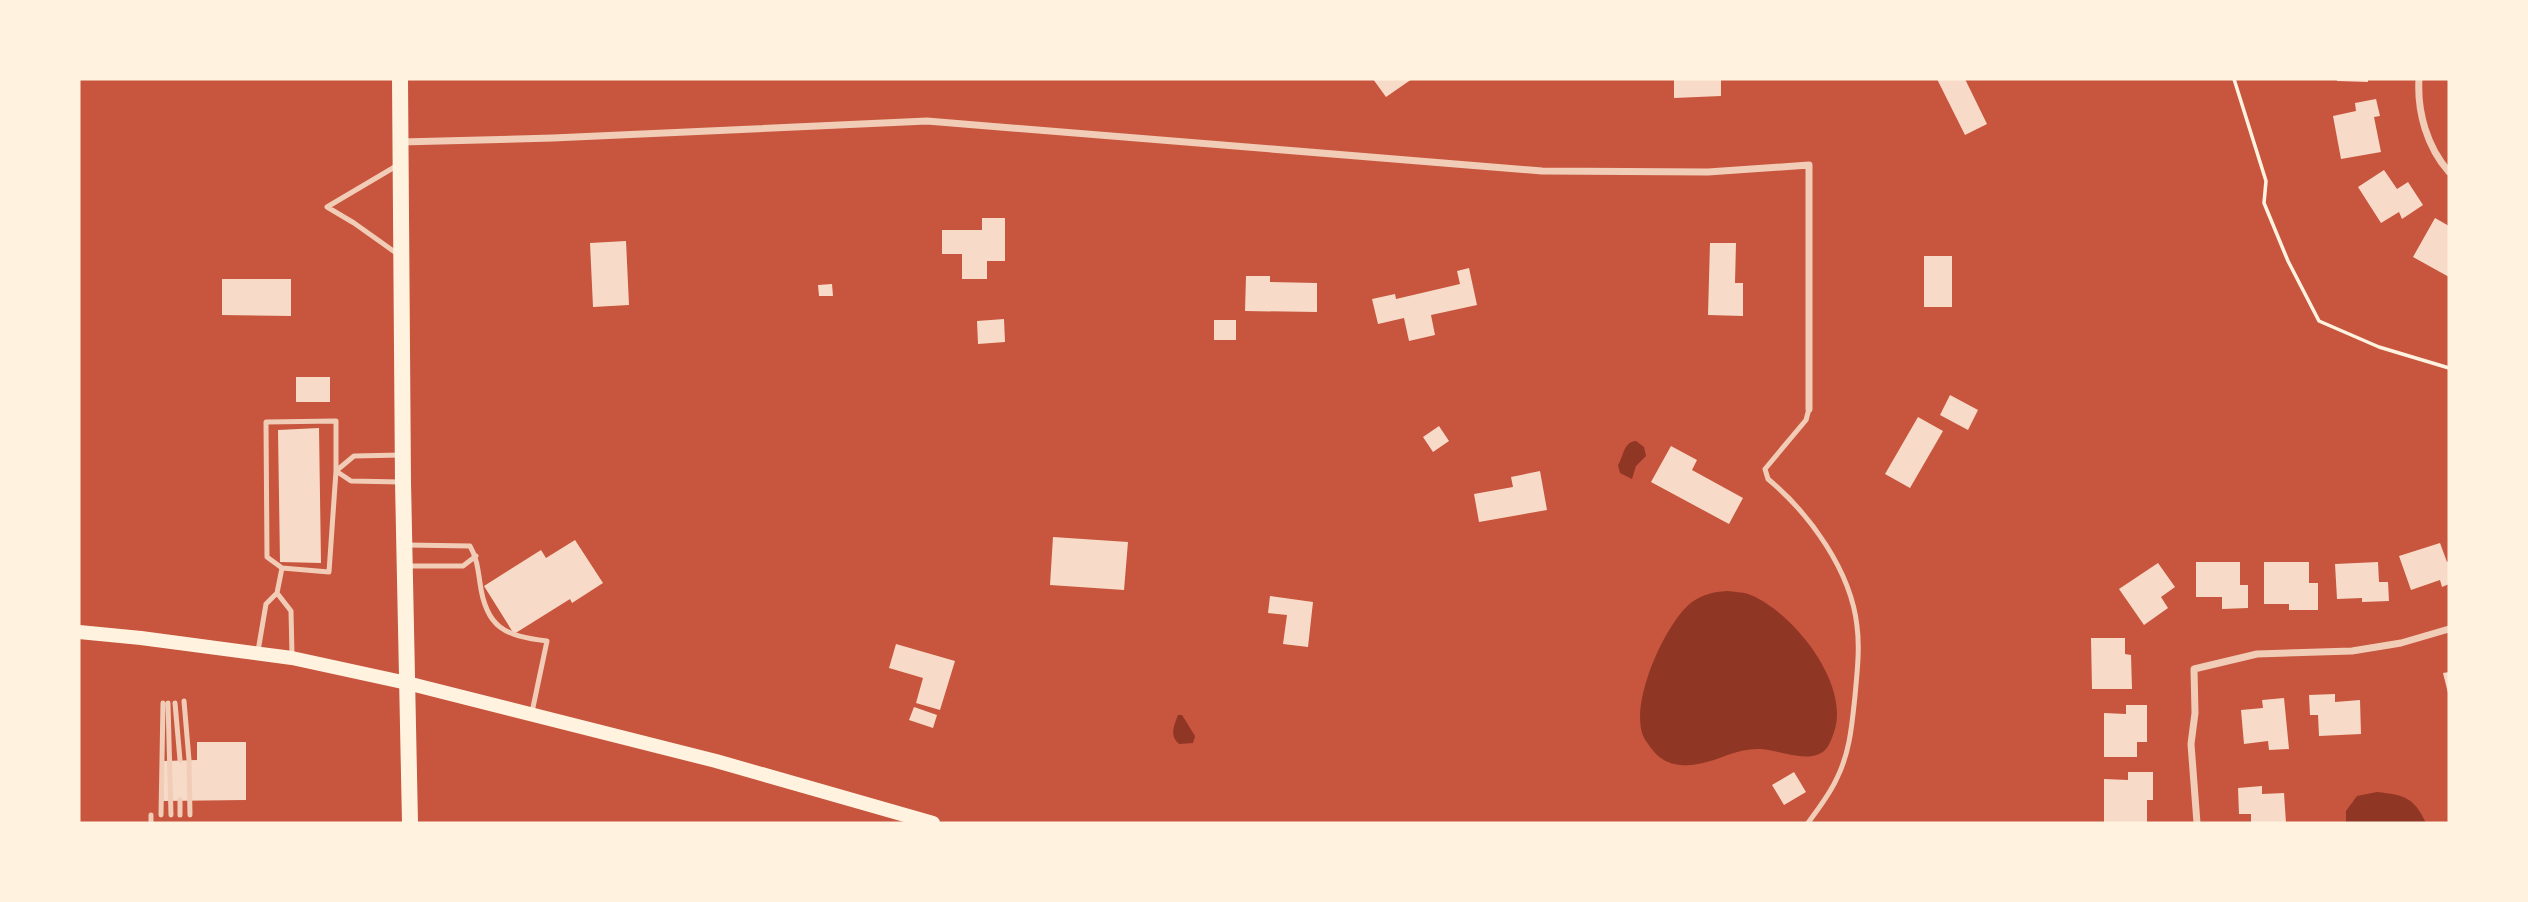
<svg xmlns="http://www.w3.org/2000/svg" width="2528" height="902" viewBox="0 0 2528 902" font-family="Montserrat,sans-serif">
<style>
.water{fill:#8f3625}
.building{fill:#f7dbc8}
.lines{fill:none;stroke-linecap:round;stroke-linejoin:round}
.path{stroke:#fff3e0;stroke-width:3.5}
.service{stroke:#f1ccb7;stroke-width:5}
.minor{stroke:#f1ccb7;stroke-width:7}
.secondary{stroke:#fff3e0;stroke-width:14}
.primary{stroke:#fff3e0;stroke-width:16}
</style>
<rect width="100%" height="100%" fill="#c8553d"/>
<path class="water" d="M1636 441 1644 447 1646 456 1636 466 1632 479 1620 473 1618 465C1624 456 1623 442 1636 441Z
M1727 591C1733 592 1742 592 1748 594 1792 610 1851 684 1834 732 1832 738 1829 747 1824 751 1808 764 1779 750 1761 749 1730 747 1706 771 1674 764 1660 761 1653 751 1646 741 1625 711 1665 622 1692 602 1704 594 1713 592 1727 591Z
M1178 715H1182L1195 736 1193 743 1179 744C1169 735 1174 726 1178 715Z
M2377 792C2404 795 2414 797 2426 823H2346V811L2357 796Z"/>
<path class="building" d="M1373 79H1412L1386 97Z
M1674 79H1721V96L1674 98Z
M1937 79H1965L1987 124 1965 135Z
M2337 79H2368V82L2337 81Z
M2376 99 2380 116 2374 117 2381 152 2341 159 2333 116 2356 111 2355 103Z
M2384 170 2397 189 2408 182 2423 205 2402 219 2399 212 2381 223 2358 187Z
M982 218H1005V261H987V279H962V254H942V230H982Z
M2435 218 2449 226V277L2413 257Z
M626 241 629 305 593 307 590 243Z
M1710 243H1736L1735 283H1743V316L1708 315Z
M1924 256H1952V307H1924Z
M1469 268 1477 305 1431 315 1435 335 1409 341 1404 318 1378 324 1372 299 1395 294 1396 299 1460 284 1457 271Z
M1246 276H1270V282L1317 283V312L1245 311Z
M222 279H291V316L222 315Z
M832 284 833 296H819L818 285Z
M1004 319 1005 342 978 344 977 321Z
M1214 320H1236V340H1214Z
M296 377H330V402H296Z
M1950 395 1978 410 1968 430 1940 415Z
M1918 417 1943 431 1910 488 1885 474Z
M1439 426 1449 441 1433 452 1423 437Z
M319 428 321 563 280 562 278 430Z
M1671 446 1697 460 1692 470 1743 498 1729 524 1651 482Z
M1540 471 1547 510 1479 522 1474 494 1513 487 1511 477Z
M1053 537 1128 542 1124 590 1050 585Z
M575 540 603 583 572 603 570 599 514 634 484 586 541 550 546 558Z
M2440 543 2447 562 2449 561V584L2442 587 2440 580 2411 590 2399 556Z
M2196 562H2240V585H2248V608L2222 609V597H2196Z
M2264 562H2309V583H2318V610H2289V604H2264Z
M2378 562 2379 582H2388L2389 601 2362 602V598L2337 599 2335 564Z
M2158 563 2175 587 2161 597 2168 608 2144 625 2119 589Z
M1270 596 1313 602 1308 647 1283 644 1287 615 1268 613Z
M2091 638H2125V654L2131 655 2132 689H2092Z
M896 644 955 661 940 710 916 703 923 678 889 668Z
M2449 672V693H2448L2443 673Z
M2335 694V702L2360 700 2361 734 2319 736 2318 715H2310L2309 695Z
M2284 698 2289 749 2269 750 2268 741 2244 744 2241 710 2263 708 2262 700Z
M2126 705H2147V742H2137V757H2104V713L2126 714Z
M914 707 937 715 933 728 909 720Z
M197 742H246V800L163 801 164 761 197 760Z
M1794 772 1806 792 1784 805 1772 785Z
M2128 772H2153V800H2147V823H2104V779L2128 780Z
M2262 786V794L2284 793 2286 823H2251V814H2239L2238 788Z"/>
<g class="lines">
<path class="path" d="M2234 79 2266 181 2264 203 2288 261 2319 321 2379 347 2449 368"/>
<path class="service" d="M398 165 327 207 354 223 399 255
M336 471 354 456 401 455
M336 471 351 481 400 482
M407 545 470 546C477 558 478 570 480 583 486 628 505 636 547 641L532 712
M409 566H463L476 556
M277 593 291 611 292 655
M258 651 266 604 277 593 282 568 329 572 336 471V421L266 422 267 557 282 568
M184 701 189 760 190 815
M168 703 171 815
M175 703 180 760
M180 800V815
M151 815V823
M161 815 163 703
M1808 823C1818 809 1830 794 1837 778 1850 752 1852 724 1855 696 1857 673 1860 649 1857 626 1851 571 1810 514 1768 479L1765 469 1806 420 1809 409"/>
<path class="minor" d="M2419 79C2417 112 2427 147 2449 172
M401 142 553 138 927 121 1542 171 1708 172 1809 165V409
M2197 823 2191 744 2195 713 2194 669 2257 654 2352 651 2401 643 2449 629"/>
<path class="secondary" d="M79 632 141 638 292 658 407 683 716 761 933 823"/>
<path class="primary" d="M400 79 403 482 410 823"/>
</g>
<rect width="2528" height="902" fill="none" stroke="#fff3e0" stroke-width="161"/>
</svg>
